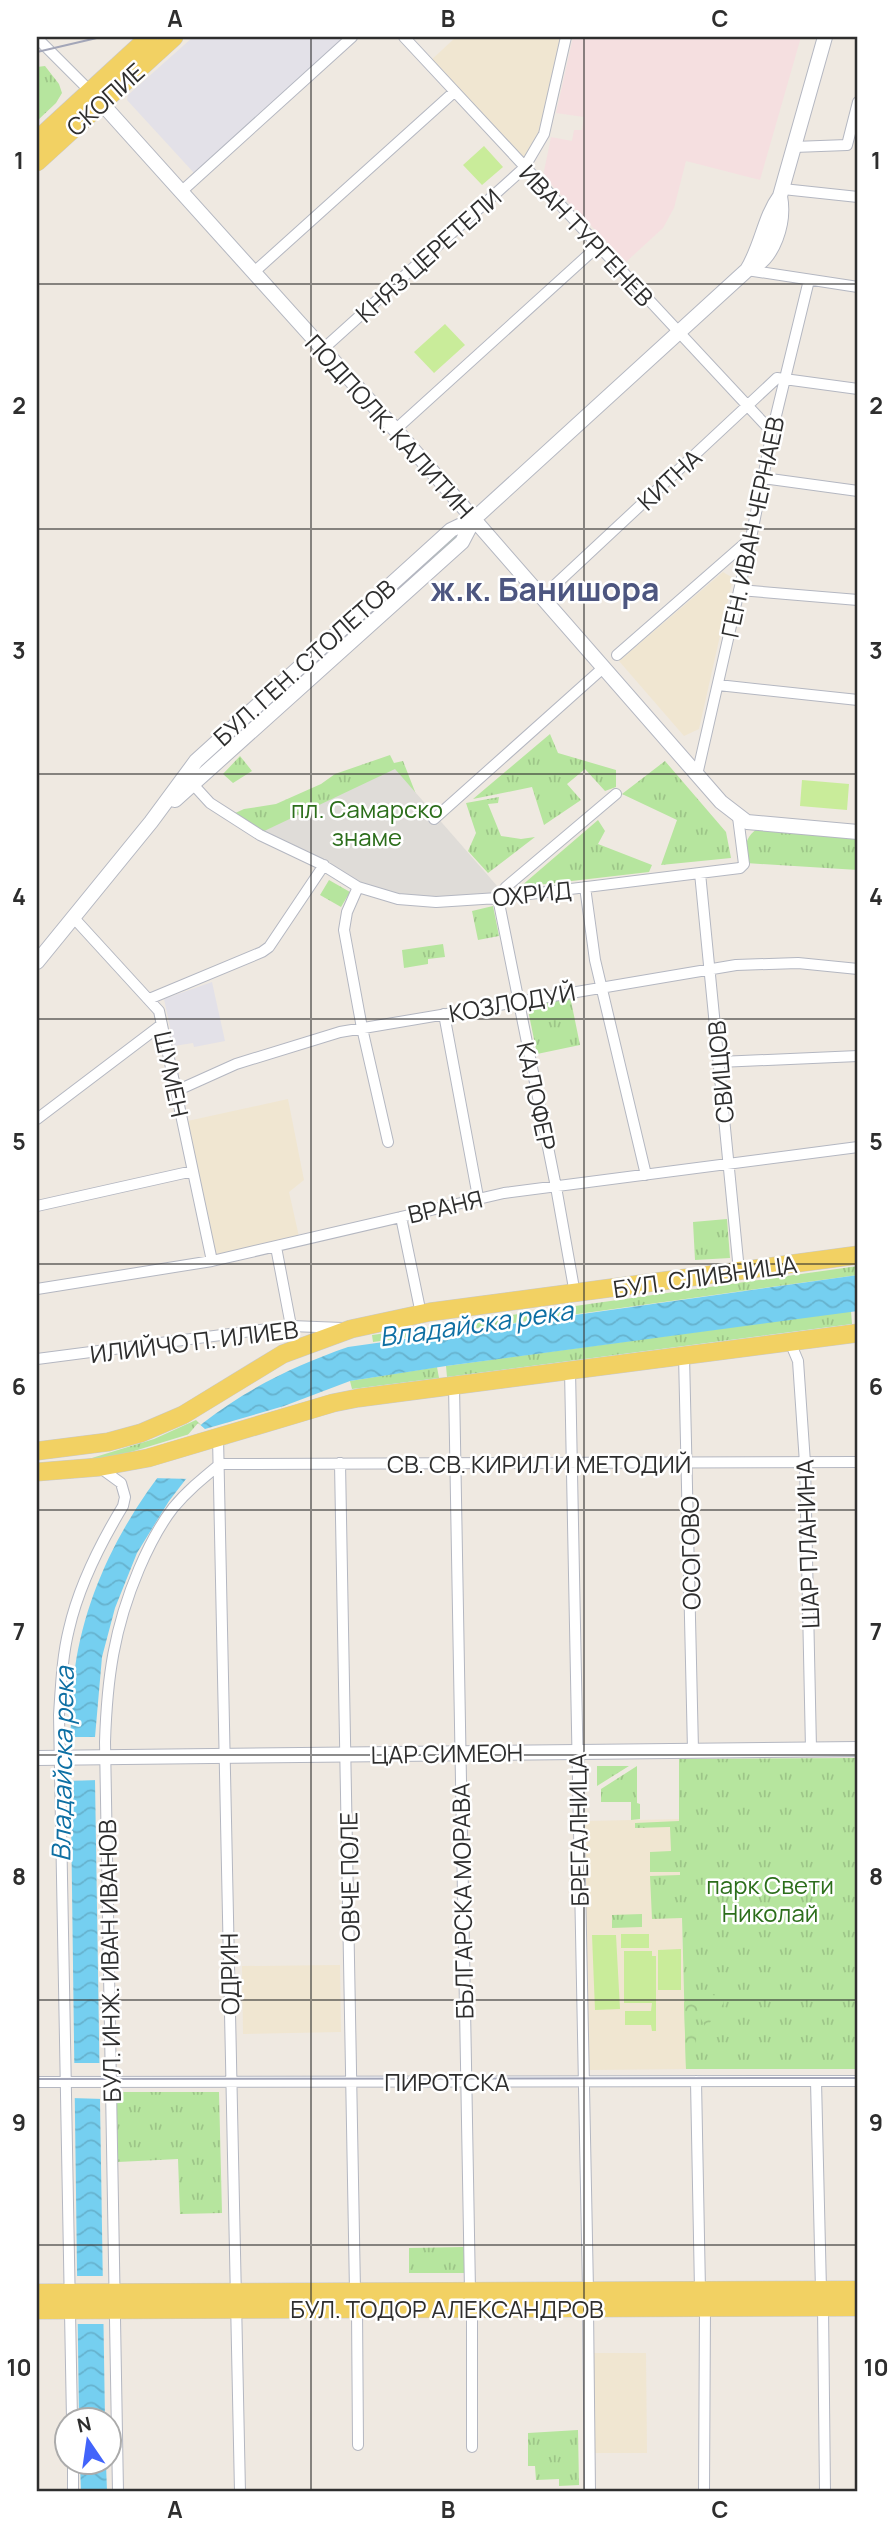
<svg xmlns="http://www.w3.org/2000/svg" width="895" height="2529" viewBox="0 0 895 2529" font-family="Manrope,sans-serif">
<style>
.industrial{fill:#e3e1e8}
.education{fill:#f0e6d1}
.medical{fill:#f5dfe0}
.grass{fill:url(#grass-tufts)}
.forest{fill:url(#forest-crowns)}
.pitch{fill:#c9ec9a}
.plaza{fill:#dfdcd8}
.water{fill:url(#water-waves)}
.pier{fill:#efe9e1}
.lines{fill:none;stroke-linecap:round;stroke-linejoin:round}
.minor-casing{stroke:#b4b7c1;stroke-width:12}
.tertiary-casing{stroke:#b4b7c1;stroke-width:16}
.primary-casing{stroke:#c9c9c9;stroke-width:19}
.minor{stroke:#fff;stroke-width:10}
.tertiary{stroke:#fff;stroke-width:14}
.primary{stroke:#f2d163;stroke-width:18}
.tram{stroke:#a3a6b8;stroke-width:2}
.grid{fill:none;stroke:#2e2e2e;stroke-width:2;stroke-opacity:0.55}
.labels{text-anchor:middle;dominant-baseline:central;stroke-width:5;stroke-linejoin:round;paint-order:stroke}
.street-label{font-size:24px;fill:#2e2e2e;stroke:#fff}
.park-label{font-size:24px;fill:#2c6e1b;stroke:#fff}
.water-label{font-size:26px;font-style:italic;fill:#0d6fa3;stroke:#fff}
.district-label{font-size:32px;font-weight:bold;fill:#4d5680;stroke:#fff}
.neatline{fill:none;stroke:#2e2e2e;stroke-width:2.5}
.grid-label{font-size:23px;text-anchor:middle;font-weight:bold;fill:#2e2e2e}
</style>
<defs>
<pattern id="grass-tufts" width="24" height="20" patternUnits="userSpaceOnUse" patternTransform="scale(1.75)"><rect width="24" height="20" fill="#b6e59e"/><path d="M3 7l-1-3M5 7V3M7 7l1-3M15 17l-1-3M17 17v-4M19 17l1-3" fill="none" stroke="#9dc588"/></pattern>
<pattern id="forest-crowns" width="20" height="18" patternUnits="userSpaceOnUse" patternTransform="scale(1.75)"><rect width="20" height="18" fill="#b6e59e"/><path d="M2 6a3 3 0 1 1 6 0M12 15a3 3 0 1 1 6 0" fill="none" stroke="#9dc588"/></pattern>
<pattern id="water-waves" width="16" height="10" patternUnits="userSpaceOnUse" patternTransform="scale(1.75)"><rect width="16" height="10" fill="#75cff0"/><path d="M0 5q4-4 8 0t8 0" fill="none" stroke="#66b2ce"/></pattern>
</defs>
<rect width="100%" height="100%" fill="#efe9e1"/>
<path class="industrial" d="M193 37H345L194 173 127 100 128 95Z
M212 982 225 1041 194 1047 193 1043 174 1046 164 999Z"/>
<path class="education" d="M456 37H566L548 120 524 168 428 63Z
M723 572 733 578 699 729 684 736 619 661Z
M288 1099 304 1180 289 1192 300 1241 212 1261 183 1122Z
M679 1819 686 2069 588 2070 585 1821Z
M340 1965 341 2032 243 2034 242 1966Z
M592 2353H646L647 2453H593Z"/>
<path class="medical" d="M573 37H801L760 180 686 161 674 208 663 228 626 262 543 176 551 137 572 141 574 130H582L584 117 556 113Z"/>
<path class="grass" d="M45 66 59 84 62 93 56 103 37 121V67Z
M452 534H458L459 537 339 642Z
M550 734 558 753 616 770V787L605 791 585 769 567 784 581 800 544 825 532 787 473 799Z
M390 755 394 763 403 761 421 807 389 892 231 815 244 809 276 804 321 784 335 774Z
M240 756 252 771 233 783 223 774Z
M665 761 726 832 731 858 661 865 677 820 622 794Z
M499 797 498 803 488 804 501 836 521 839 535 837 488 873 468 851 476 833 466 803Z
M598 820 605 831 598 844 652 865 649 872 520 887Z
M757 829 858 835V870L746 863C745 848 744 838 757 829Z
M329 880 350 892 341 907 320 895Z
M493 906 499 936 478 940 472 911Z
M443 944 445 957 428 959V964L404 968 402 950Z
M570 996 580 1045 537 1054 527 1005Z
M727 1219 730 1258 695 1260 693 1222Z
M858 1266V1275L441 1333 440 1325Z
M851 1311 852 1324 447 1377 446 1366Z
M431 1327 432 1334 373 1342 372 1335Z
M437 1367 439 1378 352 1389 350 1381Z
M196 1420 201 1425 193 1433 121 1455 82 1461 154 1439Z
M858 1758V2069H686L682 1918 652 1919 650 1876 680 1875V1872H650V1852L671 1851 670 1827 635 1828V1823L679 1821V1759Z
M597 1766H629L597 1786Z
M637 1766V1803L640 1804V1819L631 1820V1802H601V1789Z
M642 1914V1927L612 1928V1915Z
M116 2092H219L222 2213 180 2214 178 2159 118 2162Z
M464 2247V2273H409V2248Z
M578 2430 579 2485 559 2486V2479L536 2480 535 2466H528V2433Z"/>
<path class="forest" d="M711 1994H726L723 2004 706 2028 700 2017 692 2010 689 2012C700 2036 698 2046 686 2069L684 2002 711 2000Z"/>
<path class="pitch" d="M484 146 503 167 482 185 463 165Z
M445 324 465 345 434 373 414 352Z
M802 780 849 784 847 810 800 806Z
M621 1934H649V1948H621Z
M592 1935H616L620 2009 595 2010Z
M681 1949V1990H658V1950Z
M624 1951H652V1956H656V2031H652L651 2025H625V2011H651L652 2003H624Z"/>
<path class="plaza" d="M395 769 505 895 428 907 357 885 260 833Z"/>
<path class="water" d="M858 1275V1311L446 1366 350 1381 284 1406 255 1421 186 1479 169 1501 137 1553 115 1608 102 1657 95 1737V1780L105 2420H79L70 1737C72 1714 72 1691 75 1668 86 1591 123 1519 172 1459 182 1447 191 1433 203 1423 246 1389 296 1365 348 1347Z
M80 2463H106L107 2492H81Z"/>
<path class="pier" d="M284 1406 231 1441 191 1479 151 1478 198 1423 205 1429Z
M67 1737H99V1780L67 1781Z
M70 2063H103V2099L71 2098Z
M73 2276H105L106 2324H73Z"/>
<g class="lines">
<defs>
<path id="minor" d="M404 37 772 432
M37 38 90 91
M794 147 847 145 858 102
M783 189 858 197
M182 191 352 37
M747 270 858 287
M253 273 454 92
M322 350 524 168 544 134 566 37
M395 430 598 246
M763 478 858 491
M555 585 777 378 858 389
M739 590 858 600
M617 655 751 538
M718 685 858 700
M697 775 751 538 772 432 809 280
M189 780 210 803 260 835 321 864 358 887 398 899 436 902 498 898 740 868 744 864 738 817
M434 819 603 668
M700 873 739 1271
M358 887 347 912 344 930 362 1028 388 1142
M585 887 595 960 646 1175
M73 917 159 1011 212 1261
M149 999 262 952 269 947 324 865
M444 1014 478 1197
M719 1062 858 1056
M176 1091 236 1064 340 1032 736 965 798 963 858 969
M37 1119 161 1025
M37 1206 193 1171
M401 1217 421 1314
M276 1247 291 1326
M37 1289 212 1261 504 1193 858 1147
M575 1294 556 1187 498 898 506 887 616 794
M790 1342 798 1361 805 1463 811 1749
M684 1355 693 1750
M37 1359 291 1326 343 1328
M570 1370 588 2291
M454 1385 470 2291
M218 1437 240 2492
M340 1463 355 2291
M220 1464 858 1462
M696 2081 700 2290
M816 2081 821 2290
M37 2082 858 2081
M472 2307V2447
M823 2307 825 2492
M357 2308 358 2445
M588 2308 590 2492
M72 2420 59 1715C61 1686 62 1657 69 1629 79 1585 100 1544 123 1506L125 1497 121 1483 99 1467
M73 2462V2492
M118 2492 105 1742C107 1678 114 1628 139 1569 148 1548 159 1526 173 1508 187 1491 203 1478 220 1464
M704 2492 705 2307"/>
<path id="tertiary" d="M96 97 402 437 721 802 747 822 858 832
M749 269C774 259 785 222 780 196
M175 800 462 542 474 519
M37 962 151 822 196 761 451 530 474 519 747 270C762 246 764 218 780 196L825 37
M37 1758 858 1749"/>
<path id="primary" d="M37 140 149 37
M37 162 174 37
M37 1451 108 1442 141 1433 183 1415 283 1354 351 1329 430 1312 858 1255
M37 1472 99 1467 148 1458 333 1403 358 1398 858 1333
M37 2293 858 2290
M37 2310 858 2307"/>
</defs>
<use href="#minor" class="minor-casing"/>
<use href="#tertiary" class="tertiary-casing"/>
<use href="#primary" class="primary-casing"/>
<use href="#minor" class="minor"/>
<use href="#tertiary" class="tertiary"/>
<use href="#primary" class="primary"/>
<path class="tram" d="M37 52 101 37
M37 2079 858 2078"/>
</g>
<path class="grid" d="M311 37V2492M584 37V2492M37 284H858M37 529H858M37 774H858M37 1019H858M37 1264H858M37 1510H858M37 1755H858M37 2000H858M37 2245H858"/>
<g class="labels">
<g class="street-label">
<text transform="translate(105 99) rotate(-42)">СКОПИЕ</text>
<text transform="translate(587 235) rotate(47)">ИВАН ТУРГЕНЕВ</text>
<text transform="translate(428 255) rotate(-42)">КНЯЗ ЦЕРЕТЕЛИ</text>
<text transform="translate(390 426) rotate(48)">ПОДПОЛК. КАЛИТИН</text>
<text transform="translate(669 479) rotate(-43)">КИТНА</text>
<text transform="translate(752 527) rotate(-78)">ГЕН. ИВАН ЧЕРНАЕВ</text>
<text transform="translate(304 662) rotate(-42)">БУЛ. ГЕН. СТОЛЕТОВ</text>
<text transform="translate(532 893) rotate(-6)">ОХРИД</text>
<text transform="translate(512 1002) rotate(-10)">КОЗЛОДУЙ</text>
<text transform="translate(720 1072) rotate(-95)">СВИЩОВ</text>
<text transform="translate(172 1074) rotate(78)">ШУМЕН</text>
<text transform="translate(537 1096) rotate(78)">КАЛОФЕР</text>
<text transform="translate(445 1206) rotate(-13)">ВРАНЯ</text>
<text transform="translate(705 1276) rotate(-8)">БУЛ. СЛИВНИЦА</text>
<text transform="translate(194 1341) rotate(-7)">ИЛИЙЧО П. ИЛИЕВ</text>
<text x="539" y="1463">СВ. СВ. КИРИЛ И МЕТОДИЙ</text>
<text transform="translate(807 1544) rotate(-92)">ШАР ПЛАНИНА</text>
<text transform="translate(690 1553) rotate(-91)">ОСОГОВО</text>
<text transform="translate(447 1753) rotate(-1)">ЦАР СИМЕОН</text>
<text transform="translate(578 1830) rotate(-91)">БРЕГАЛНИЦА</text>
<text transform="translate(349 1877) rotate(-91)">ОВЧЕ ПОЛЕ</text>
<text transform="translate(462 1901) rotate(-91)">БЪЛГАРСКА МОРАВА</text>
<text transform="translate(109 1961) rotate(-91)">БУЛ. ИНЖ. ИВАН ИВАНОВ</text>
<text transform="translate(229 1974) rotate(-91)">ОДРИН</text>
<text x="447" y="2081">ПИРОТСКА</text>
<text x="447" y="2308">БУЛ. ТОДОР АЛЕКСАНДРОВ</text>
</g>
<g class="park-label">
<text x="367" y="808">пл. Самарско<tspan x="367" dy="28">знаме</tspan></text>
<text x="770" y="1884">парк Свети<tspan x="770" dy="28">Николай</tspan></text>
</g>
<g class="water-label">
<text transform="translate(476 1323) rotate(-8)">Владайска река</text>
<text transform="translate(62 1764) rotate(-89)">Владайска река</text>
</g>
<g class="district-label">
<text x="545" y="589">ж.к. Банишора</text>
</g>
</g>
<rect width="895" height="2529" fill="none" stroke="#ffffff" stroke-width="77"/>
<g transform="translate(88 2441) rotate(347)"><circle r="33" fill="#ffffff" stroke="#ababab" stroke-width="2"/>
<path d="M0-5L12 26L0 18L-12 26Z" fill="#4264fb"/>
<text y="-10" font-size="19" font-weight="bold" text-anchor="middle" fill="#2e2e2e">N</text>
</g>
<rect x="38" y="38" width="818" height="2452" class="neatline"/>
<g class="grid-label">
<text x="175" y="27">A</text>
<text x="448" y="27">B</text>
<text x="720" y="27">C</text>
<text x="19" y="169">1</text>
<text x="876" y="169">1</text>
<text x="19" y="414">2</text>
<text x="876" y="414">2</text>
<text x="19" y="659">3</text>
<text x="876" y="659">3</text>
<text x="19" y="905">4</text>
<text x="876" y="905">4</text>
<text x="19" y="1150">5</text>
<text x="876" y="1150">5</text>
<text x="19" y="1395">6</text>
<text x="876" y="1395">6</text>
<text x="19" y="1640">7</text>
<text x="876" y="1640">7</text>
<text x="19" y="1885">8</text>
<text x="876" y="1885">8</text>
<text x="19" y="2131">9</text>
<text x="876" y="2131">9</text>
<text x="19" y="2376">10</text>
<text x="876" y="2376">10</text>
<text x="175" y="2518">A</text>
<text x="448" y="2518">B</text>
<text x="720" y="2518">C</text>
</g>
</svg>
